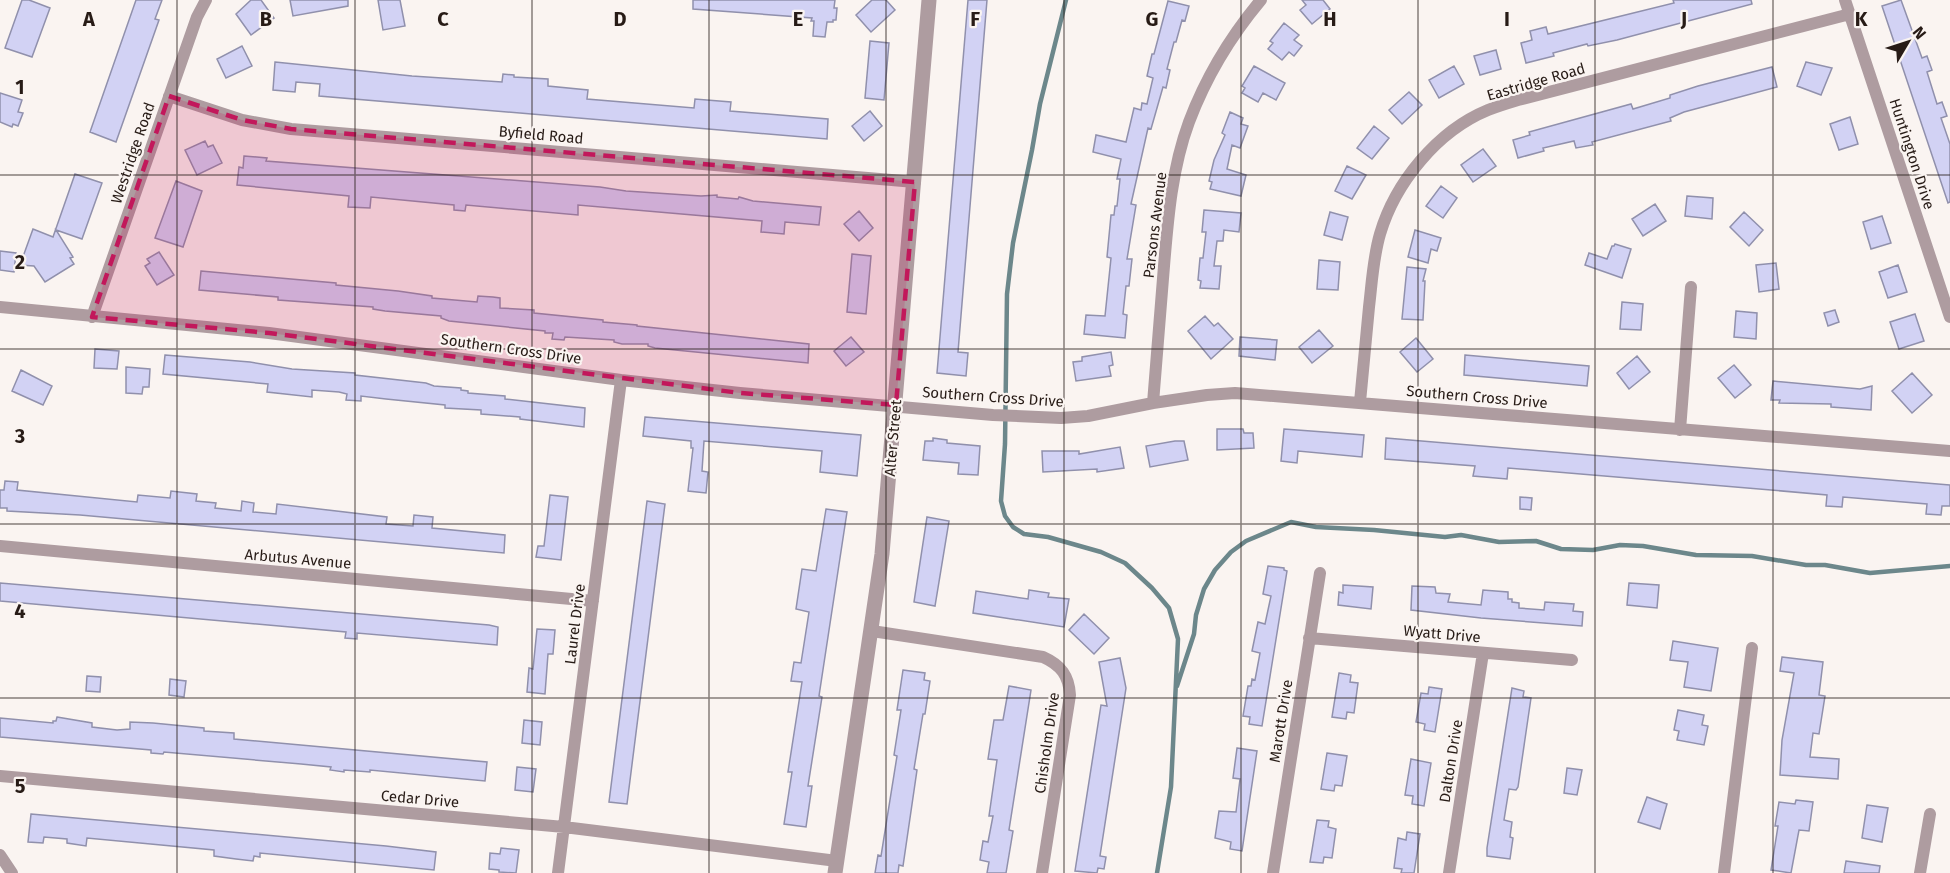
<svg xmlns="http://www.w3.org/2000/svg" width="1950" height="873" viewBox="0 0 1950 873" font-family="'Fira Sans',sans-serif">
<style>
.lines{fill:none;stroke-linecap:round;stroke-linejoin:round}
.stream{stroke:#6c878b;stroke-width:4.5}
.building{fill:#d2d2f4;stroke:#9090ac;stroke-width:1.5}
.minor{stroke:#ae9ca0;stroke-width:12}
.tertiary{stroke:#ae9ca0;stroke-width:15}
.marked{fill:#c2185b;fill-opacity:0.2;stroke:#c2185b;stroke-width:4.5;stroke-dasharray:12 8;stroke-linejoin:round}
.grid{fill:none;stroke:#271b16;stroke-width:1.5;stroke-opacity:0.55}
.labels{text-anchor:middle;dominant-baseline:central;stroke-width:4.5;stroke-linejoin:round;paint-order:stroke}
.street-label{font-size:15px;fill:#271b16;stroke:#faf4f1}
.grid-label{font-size:20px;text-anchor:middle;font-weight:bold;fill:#271b16;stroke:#faf4f1;stroke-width:4.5;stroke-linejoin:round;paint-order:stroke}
</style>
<rect width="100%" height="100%" fill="#faf4f1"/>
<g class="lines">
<path class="stream" d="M1066 0 1040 104 1032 150 1013 243 1007 294 1005 444 1001 501 1005 516 1013 527 1024 534 1048 537 1101 552 1125 563 1152 588 1169 608 1178 639 1171 787 1157 873
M1177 686 1194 634 1196 615 1204 589 1215 570 1231 552 1246 541 1291 522 1316 527 1374 530 1445 537 1461 535 1499 542 1536 541 1561 549 1593 550 1620 545 1643 546 1696 555 1752 556 1806 565H1825L1870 573 1950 566"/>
</g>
<path class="building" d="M22 0H29L50 8 32 57 5 48Z
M136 0H162L155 19 159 20 116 142 90 132Z
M251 0H261L274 18 251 35 236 14Z
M290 0H348V6L293 16Z
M378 0H400L405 26 383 30Z
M693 0H835L834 8H837L836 20H833V22H827L825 37 813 36 814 21H811L812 18 693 9Z
M872 0H886L895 10 871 32 856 15Z
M968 0H987L958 352 968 353 966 376 937 373Z
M1302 0H1323L1330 9 1312 24 1300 10 1306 5Z
M1673 0H1751L1752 4 1617 40 1588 46 1587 44 1553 53 1554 56 1526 63 1521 43 1532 40 1530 31 1546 27 1548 34 1674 3Z
M1901 0 1922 58 1927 56 1932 70 1927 72 1937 104 1942 102 1947 116 1941 118 1950 144V202L1948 203 1882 6Z
M1168 1 1189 6 1185 21 1182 20 1176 42H1174L1167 69 1170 70 1166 88 1163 87 1151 129 1148 128 1131 204 1136 205 1127 259H1132L1129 286H1126L1123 314 1127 315 1125 338 1084 334 1086 315 1105 316 1111 258 1107 257 1111 215H1114L1115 206H1117L1120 179H1117L1121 159 1093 152 1096 135 1126 142 1134 108 1141 110 1142 103 1147 104 1153 78 1147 76 1152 54H1154Z
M1284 23 1299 35 1294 40 1302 46 1294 56 1289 52 1282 60 1268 49 1273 43 1270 41Z
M870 41 889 43 884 100 865 98Z
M242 46 252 66 226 78 217 59Z
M1496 50 1501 69 1480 75 1474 56Z
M275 62 412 76 502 82 503 74 514 75V77L548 79V86L588 90 587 99 694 108 695 99 731 102 730 111 828 119 827 139 319 96 320 84 296 82 295 92 273 90Z
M1806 62 1832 68 1821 95 1797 86Z
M1254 66 1285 83 1276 100 1263 93 1258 102 1242 93 1245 88 1242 86Z
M1454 66 1464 84 1439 98 1429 80Z
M1772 67 1777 87 1684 112 1670 118 1671 121 1592 142 1593 145 1576 148 1574 141 1543 148 1544 151 1518 158 1513 140 1530 135 1529 132 1631 104 1633 109 1670 98V95L1698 86Z
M1409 92 1422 105 1402 124 1389 110Z
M0 93 22 100 18 112 23 113 18 126 13 124 12 127 0 122Z
M870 111 882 126 864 141 852 126Z
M1230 112 1243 118 1241 124 1248 126 1240 148 1232 145 1227 169 1246 175 1241 196 1210 189 1212 182 1209 181 1214 160 1225 135 1222 133Z
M1850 117 1858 144 1839 150 1830 124Z
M1374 126 1389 138 1372 159 1357 148Z
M205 141 208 147 213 145 222 163 197 175 185 150Z
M1483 149 1496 166 1473 182 1461 165Z
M244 156 267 158 266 161 600 187 626 191 701 196 717 195V197L738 199 739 197 753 201 821 207 819 225 785 222 784 234 761 232 762 221 578 205V215L466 205 465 211 454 210V205L371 197 370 208 348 207 349 196 237 185 239 167 243 168Z
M1347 166 1366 175 1352 199 1335 191Z
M75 174 102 183 82 239 56 230 73 257 70 258 74 264 45 282 34 266 20 265 33 229 53 237Z
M176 181 202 191 183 247 155 238Z
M1441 186 1457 198 1443 218 1426 206Z
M1687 196 1713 198 1712 219 1685 216Z
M1655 204 1666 221 1643 236 1632 219Z
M1204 210 1241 213 1239 232 1224 230 1223 241H1217L1214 266H1221L1219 289 1200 288 1201 281 1198 280 1200 258H1203L1206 232H1202Z
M859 211 873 228 859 241 844 224Z
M1330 212 1348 217 1342 240 1324 235Z
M1744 212 1763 230 1749 246 1730 227Z
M1882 216 1891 243 1871 249 1863 222Z
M1415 230 1441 238 1437 251 1431 249 1428 263 1408 257Z
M1615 244 1631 249 1622 278 1585 265 1589 253 1607 259 1612 246H1614Z
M0 251 16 253 14 272 0 270Z
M159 252 174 275 157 285 145 266 150 263 147 259Z
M852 254 871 256 866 314 847 312Z
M1319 260 1340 262 1338 290 1317 289Z
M1776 263 1779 289 1759 292 1756 265Z
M1898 265 1907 292 1888 298 1879 272Z
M1407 267 1426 269 1423 281H1425L1423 320 1402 319Z
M201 271 336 283V285L398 291 432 296V298L477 302 478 296 493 297 500 298V308L534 310V313L603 320V322L637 325V326L809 344 808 363 655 348 648 346V344H622L614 342V340L565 337 564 340 552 339 553 333H545V331L449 321 441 318V316L385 311 373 309V307L278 300V297L199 290Z
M1622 302 1643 304 1641 330 1620 329Z
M1835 310 1839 322 1828 326 1824 313Z
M1736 311 1757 313 1756 339 1734 337Z
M1915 314 1924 341 1899 349 1890 322Z
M1205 316 1214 326 1218 323 1233 339 1211 359 1188 331Z
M1319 330 1333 346 1312 363 1299 347Z
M851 337 864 352 846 366 834 351Z
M1240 337 1277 340 1275 360 1239 356Z
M1416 338 1433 359 1417 372 1400 352Z
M95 349 119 351 117 369 94 368Z
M1111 352 1113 365 1109 366 1111 376 1076 381 1073 362 1082 361V357Z
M165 355 250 362 292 369 355 373V375L426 383 434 386 461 388V390L468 391V393L505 396V399L585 408 584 427 520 419V417L481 414V410L445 408V405L386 399 361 396V401L346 400 347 394 339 392 312 390V397L267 392 268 384 163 374Z
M1465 355 1589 366 1587 386 1464 375Z
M1637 356 1650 372 1629 389 1617 373Z
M1734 365 1751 385 1735 398 1718 378Z
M126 367 150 369 149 387H143L142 394 126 393Z
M21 370 52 386 43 405 12 391Z
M1912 373 1932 395 1912 413 1892 391Z
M1773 381 1860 389 1872 386 1871 410 1831 407V404L1779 403 1780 400H1771Z
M645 417 861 435 857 476 820 472 822 451 704 441 702 471 708 472 706 493 688 491 693 448H691V441L643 436Z
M1217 429H1243L1244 433H1253L1254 448 1217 450Z
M1284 429 1364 435 1362 457 1298 451 1297 463 1281 461Z
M933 438 947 440V443L980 446 978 475 958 474 959 463 923 460 925 441H933Z
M1386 438 1950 485V506H1942L1941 515 1926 514 1927 504 1843 497 1842 507 1826 506 1827 495 1771 490 1508 468 1507 479 1473 476 1475 466 1385 459Z
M1175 441H1184L1188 460 1150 467 1146 446Z
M1120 447 1124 468 1097 472V469L1043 472 1042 451H1079V454Z
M5 481 18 482 17 490 137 502 138 495 170 498 171 491 197 494 196 501 216 503 215 508 241 511 242 501 254 503 253 512 276 514 277 504 387 517 386 524 413 526 414 515 433 517 432 528 505 535 504 553 80 515 7 511V508H0V490H4Z
M550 495 568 497 561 560 536 557 538 546H544Z
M1520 497 1532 498 1531 510 1520 509Z
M647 501 665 504 627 804 609 802Z
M826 509 847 512 819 696 822 697 808 786H812L806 827 784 824 792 772H788L802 682 791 681 794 662 801 663 809 612 796 609 802 569 816 571Z
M927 517 949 521 935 606 914 602Z
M1268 566 1284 568V570L1287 571 1262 726 1249 724 1250 717 1243 716 1248 686H1251L1252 679 1255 680 1260 653 1252 651 1258 622 1265 624 1271 596 1263 594Z
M0 583 489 625 498 627 497 645 357 633V639L345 638 346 632 0 601Z
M1629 583 1659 585 1657 608 1627 605Z
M1343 585 1373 587 1371 609 1338 605 1339 592 1343 593Z
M1412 586 1435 587 1436 593 1450 594 1448 602 1481 605 1483 590 1508 592V599H1512V602L1519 603V608L1544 610 1545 602 1574 604 1573 611 1583 612 1582 626 1481 618 1411 610Z
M1029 590 1049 593 1048 597 1069 599 1064 627 973 613 976 591 1028 599Z
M1084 614 1109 638 1094 654 1069 630Z
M537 629 555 630 553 654H548L545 694 527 692 529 668 533 669Z
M1673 641 1718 648 1711 691 1684 687 1688 662 1670 660Z
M1782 657 1823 662 1819 695 1825 696 1819 734 1813 733 1810 757 1839 759 1838 779 1780 775 1782 740 1794 673 1780 671Z
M1120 658 1126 688 1100 856 1106 857 1104 869 1098 868 1097 873 1075 871 1101 705 1107 706 1099 662Z
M903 670 925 673 924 680 930 681 925 714H923L914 769 917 770 903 866 899 865 898 873H875L878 855 881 856 897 756 894 755 901 710H897Z
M1339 673 1351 675 1350 682 1358 683 1354 713 1347 712 1346 719 1332 717Z
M87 676 101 677 100 692 86 691Z
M170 679 186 681 184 697 169 695Z
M1009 686 1031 690 1009 830 1013 831 1006 873H987L989 862 980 860 983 841 988 842 993 816H989L997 760 988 759 994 720H1003Z
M1429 687 1442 689 1435 732 1424 730 1425 724 1416 722 1421 693 1428 694Z
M1512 688 1524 691 1523 697 1531 698 1518 787 1516 790 1509 789 1504 820 1512 822 1510 837 1513 838 1510 859 1487 856V848Z
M1678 710 1704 715 1702 725 1708 726 1704 745 1677 740 1679 731 1674 730Z
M57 717 92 723V727L117 730 130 729V722L153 723 204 728V731L234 733V739L487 762 485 781 370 770V772L344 770V772L330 770 331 767 301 764 164 752 163 754 151 753V750L0 737V718L53 723V721H56Z
M524 720 542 722 540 745 522 743Z
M1237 748 1257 751 1242 851 1230 849 1231 842 1215 838 1219 811 1236 812 1240 779 1233 778Z
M1327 753 1347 756 1342 786 1335 785 1334 791 1321 789Z
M1411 759 1431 763 1424 806 1412 804 1413 796 1405 795Z
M517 767 536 769 533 792 515 790Z
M1567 768 1582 770 1577 795 1564 793Z
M1647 797 1667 804 1660 829 1638 822Z
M1796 800 1813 802 1809 831 1799 830 1791 873 1771 870 1778 826H1775L1779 802 1795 804Z
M1867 805 1888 808 1882 842 1862 838Z
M31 814 386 846 436 852 434 870 260 853V857L254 856 253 861 236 859 214 856V850L87 838 86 846 67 843V839L44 837 43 843 28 842Z
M1317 820 1329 821 1328 827 1336 829 1332 858 1324 857 1323 863 1310 862Z
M1407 832 1420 834 1414 873H1401L1402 869 1394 868 1398 838 1406 840Z
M501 848 519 850 516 873 499 872V870L489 869 490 853 500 854Z
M1846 861 1880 866 1879 873H1844Z"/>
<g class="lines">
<path class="minor" d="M1845 0 1950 317
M169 96 242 120 291 129 915 182
M0 307 269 333 621 380 740 393 993 415 1061 418 1088 416 1153 403 1207 395 1235 393 1950 451
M92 317 197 17 206 0
M1360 402C1363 370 1366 339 1369 307 1372 282 1373 258 1380 234 1395 183 1437 131 1488 110 1498 106 1508 103 1518 100L1850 14
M1153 403C1157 358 1160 312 1164 266 1168 217 1172 168 1189 122 1206 77 1230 37 1261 0
M1680 430 1691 287
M0 546 593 601
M872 631 1043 657C1061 665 1069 676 1070 695L1042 873
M1309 638 1572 660
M0 776 564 827 837 861
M0 855 12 873
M558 873 621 380
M1273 873 1320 573
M1449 873 1483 653
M1724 873 1752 648
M1920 873 1930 814"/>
<path class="tertiary" d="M835 873 882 554 929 0"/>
</g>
<path class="marked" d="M169 96 242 120 291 129 915 182 896 405 740 393 269 333 92 317Z"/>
<path class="grid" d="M177 0V873M355 0V873M532 0V873M709 0V873M886 0V873M1064 0V873M1241 0V873M1418 0V873M1595 0V873M1773 0V873M0 175H1950M0 349H1950M0 524H1950M0 698H1950"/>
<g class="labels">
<g class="street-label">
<text transform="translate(1536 82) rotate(-16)">Eastridge Road</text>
<text transform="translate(541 135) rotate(5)">Byfield Road</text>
<text transform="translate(133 153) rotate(-71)">Westridge Road</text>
<text transform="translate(1912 154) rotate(72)">Huntington Drive</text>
<text transform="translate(1155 225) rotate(-83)">Parsons Avenue</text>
<text transform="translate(511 349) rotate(8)">Southern Cross Drive</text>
<text transform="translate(993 397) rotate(4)">Southern Cross Drive</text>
<text transform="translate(1477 397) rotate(5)">Southern Cross Drive</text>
<text transform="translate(893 438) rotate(-85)">Alter Street</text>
<text transform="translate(298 559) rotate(5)">Arbutus Avenue</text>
<text transform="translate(575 624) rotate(-83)">Laurel Drive</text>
<text transform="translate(1442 634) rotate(5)">Wyatt Drive</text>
<text transform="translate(1281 721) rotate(-81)">Marott Drive</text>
<text transform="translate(1047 743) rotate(-82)">Chisholm Drive</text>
<text transform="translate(1451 761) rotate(-81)">Dalton Drive</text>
<text transform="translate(420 799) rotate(5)">Cedar Drive</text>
</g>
</g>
<g class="grid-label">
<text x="89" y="26">A</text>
<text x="266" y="26">B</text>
<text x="443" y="26">C</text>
<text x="620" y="26">D</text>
<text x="798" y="26">E</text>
<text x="975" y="26">F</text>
<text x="1152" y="26">G</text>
<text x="1330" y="26">H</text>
<text x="1507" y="26">I</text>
<text x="1684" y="26">J</text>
<text x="1861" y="26">K</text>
<text x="20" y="94">1</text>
<text x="20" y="269">2</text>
<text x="20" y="443">3</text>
<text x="20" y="618">4</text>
<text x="20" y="793">5</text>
</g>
<g transform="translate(1908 42) rotate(51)" stroke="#faf4f1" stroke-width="4.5" paint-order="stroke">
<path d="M0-4.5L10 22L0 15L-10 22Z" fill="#271b16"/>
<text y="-9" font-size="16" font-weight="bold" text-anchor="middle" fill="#271b16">N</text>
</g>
</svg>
